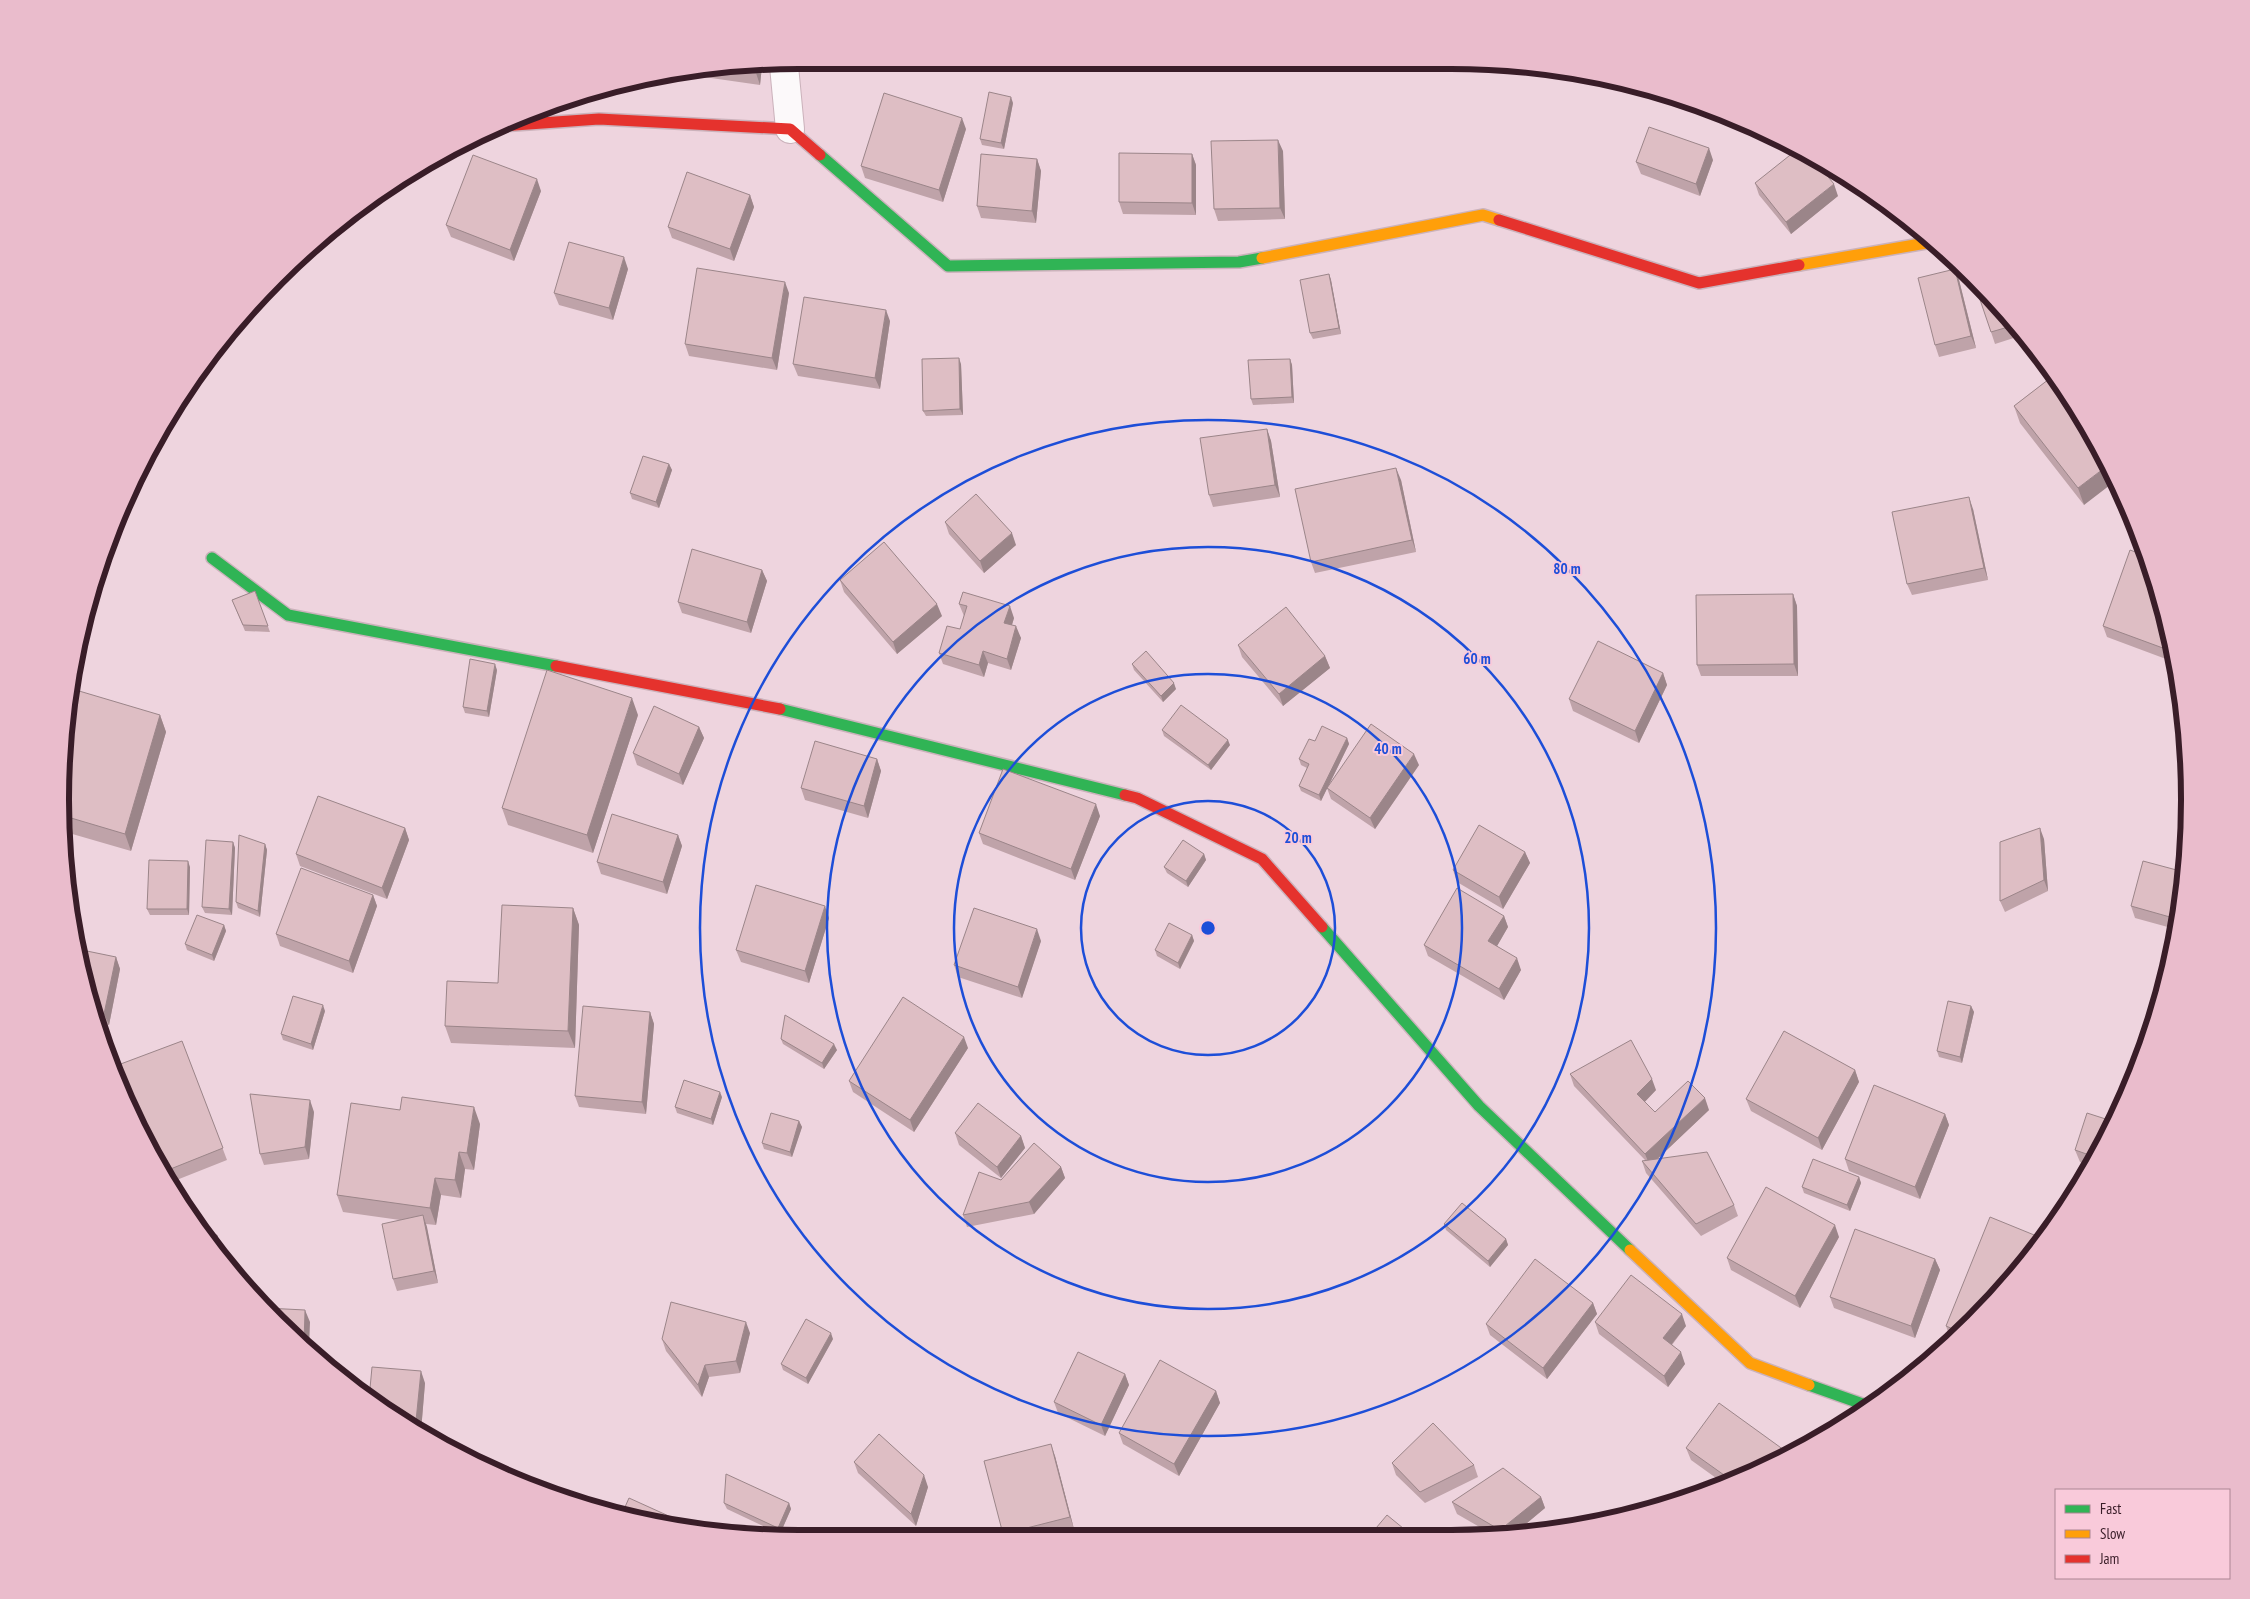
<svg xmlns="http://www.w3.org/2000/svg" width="2250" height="1599" viewBox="0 0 2250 1599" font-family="'PT Sans Narrow',sans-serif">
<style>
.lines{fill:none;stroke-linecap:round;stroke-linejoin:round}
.street-casing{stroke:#cbb2bb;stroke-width:30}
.fast-casing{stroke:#cbb2bb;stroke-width:14}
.slow-casing{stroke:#cbb2bb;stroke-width:14}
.jam-casing{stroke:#cbb2bb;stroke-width:14}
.street{stroke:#fcf9fa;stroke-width:28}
.fast{stroke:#30b455;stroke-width:11}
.slow{stroke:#ff9f0a;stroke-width:11}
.jam{stroke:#e5322d;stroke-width:11}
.wall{fill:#bfa3a9}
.shaded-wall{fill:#9b8589}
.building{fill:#debec4;stroke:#9b8589}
.ring{fill:none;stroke:#1d4ed8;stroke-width:2.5}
.rim{fill:none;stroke:#391d28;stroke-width:6}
.centre{fill:#1d4ed8;stroke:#f9cada;stroke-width:2.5}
.ring-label{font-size:15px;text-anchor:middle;font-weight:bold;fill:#1d4ed8;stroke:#f9cada;stroke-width:4;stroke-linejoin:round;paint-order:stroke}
</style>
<rect width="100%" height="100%" fill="#eed4de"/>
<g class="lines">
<defs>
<path id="street" d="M784 66 790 129"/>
<path id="fast" d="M820 155 948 266 1239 262 1262 258
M212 558 288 615 556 666
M780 709 1125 795
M1322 927 1479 1106 1630 1250
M1809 1385 1871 1407"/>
<path id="slow" d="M1262 258 1483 215 1499 220
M1799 265 1932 242
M1630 1250 1750 1363 1809 1385"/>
<path id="jam" d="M499 126 599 119 790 129 820 155
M1499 220 1699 283 1799 265
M556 666 780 709
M1125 795 1137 798 1262 859 1322 927"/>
</defs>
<use href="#street" class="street-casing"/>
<use href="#fast" class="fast-casing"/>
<use href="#slow" class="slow-casing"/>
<use href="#jam" class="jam-casing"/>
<use href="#street" class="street"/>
<use href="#fast" class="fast"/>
<use href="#slow" class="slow"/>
<use href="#jam" class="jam"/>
</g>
<path class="wall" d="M703 66H762L760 85 697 76 694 68Z
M1013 103 1004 149 982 145 980 139Z
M966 129 943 202 865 178 861 166Z
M1283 151 1285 219 1218 221 1214 209Z
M1192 154 1196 165V215L1123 214 1119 202Z
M1037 159 1041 171 1036 223 981 218 977 206Z
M1713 160 1700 196 1641 174 1636 162Z
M1755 183 1838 196 1791 234 1759 195Z
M541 191 514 261 451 237 446 225Z
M750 195 754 207 734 261 672 238 668 227Z
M628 269 613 320 559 305 554 293Z
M1955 269 1959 280 1976 348 1939 357 1935 345Z
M1329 274 1331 280 1341 334 1313 339 1310 333Z
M789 293 777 370 689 356 685 344Z
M2006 312 2023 335 1995 344 1991 332Z
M890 321 880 389 798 376 793 364Z
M1290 359 1292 365 1294 403 1253 405 1251 399Z
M961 364 963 415 926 416 923 411Z
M2053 376 2084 505 2020 423 2014 406Z
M1267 429 1271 441 1280 497 1213 507 1209 495Z
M669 464 672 470 659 508 632 499 630 493Z
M1401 480 1416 552 1315 573 1311 562Z
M1973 509 1988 580 1912 595 1907 584Z
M945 522 1016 545 984 573 949 534Z
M2151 562 2174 662 2107 637 2103 626Z
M762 570 767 581 751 633 682 613 678 602Z
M840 580 942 616 897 654 844 592Z
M255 591 270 632 245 631 232 600Z
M1793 594 1797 606 1798 676H1701L1697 665Z
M959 604 1014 618 1012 625 1021 638 1011 670 988 663 984 677 943 664 939 653 960 629 964 616Z
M1238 645 1325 656 1330 668 1283 706 1242 657Z
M1132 664 1176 689 1163 702 1134 670Z
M497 670 489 717 465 713 463 707Z
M1663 673 1667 685 1639 743 1573 711 1569 699Z
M160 715 166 732 131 851 62 831 60 800Z
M638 715 593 853 508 825 502 808Z
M699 727 704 738 683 785 637 765 633 753Z
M1162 730 1230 745 1211 770 1164 736Z
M1347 738 1349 744 1329 785 1419 765 1375 829 1331 799 1327 788 1321 801 1301 791 1299 786 1307 768 1301 765 1299 759 1315 741Z
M877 759 881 771 868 818 805 800 801 788Z
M1100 816 1075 880 983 844 979 833Z
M405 828 409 840 387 899 300 866 296 854Z
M678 835 682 846 667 894 601 874 597 862Z
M2044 839 2048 891 2005 912 2000 901Z
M233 842 235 848 232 915 205 913 202 907Z
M265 844 267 850 260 917 238 908 236 902Z
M1525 852 1530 863 1503 909 1457 882 1453 870Z
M1204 854 1206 860 1188 887 1167 873 1164 867Z
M190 867 189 915H150L147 909Z
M2184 872 2175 929 2135 918 2131 906Z
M373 895 377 906 353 973 280 946 276 934Z
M573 908 579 925 575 1048 451 1043 445 1026 498 983Z
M1504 916 1508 927 1497 946 1521 970 1504 1000 1428 956 1424 945Z
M829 918 809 983 741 962 736 950Z
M224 925 226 931 214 961 187 950 185 944Z
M1192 935 1194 941 1180 969 1157 956 1155 950Z
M1041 941 1022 998 958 977 954 965Z
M116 957 120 969 109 1025 97 1023 85 991Z
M1971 1006 1974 1012 1962 1063 1939 1057 1937 1051Z
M325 1011 313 1050 283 1040 281 1034Z
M650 1012 654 1024 646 1114 579 1107 575 1096Z
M781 1039 837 1050 824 1069 783 1044Z
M182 1041 227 1160 169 1183 151 1152Z
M968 1048 914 1132 853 1092 849 1081Z
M1855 1070 1859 1082 1822 1150 1751 1111 1746 1099Z
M1570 1074 1656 1090 1644 1102 1655 1112 1709 1110 1657 1159 1734 1205 1738 1216 1701 1236 1646 1173 1642 1161 1645 1160 1574 1086Z
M722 1097 713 1125 677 1113 675 1107Z
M314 1112 309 1159 264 1165 260 1154Z
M1945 1114 1949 1125 1920 1199 1849 1171 1845 1159Z
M799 1121 802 1127 792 1157 764 1149 762 1143Z
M480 1124 474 1170 465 1169 461 1198 441 1195 436 1225 426 1224 438 1283 397 1291 393 1279 400 1220 343 1212 337 1195Z
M2114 1126 2090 1165 2080 1162 2075 1150Z
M955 1133 1021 1136 1025 1148 1001 1178 959 1145Z
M1061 1167 1065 1178 1034 1214 967 1227 963 1215 1001 1180Z
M1859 1177 1861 1183 1850 1211 1804 1193 1802 1187Z
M1444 1224 1506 1239 1508 1245 1490 1267 1446 1230Z
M1839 1237 1800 1308 1731 1270 1727 1258Z
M2037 1249 1951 1341 1946 1326Z
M1935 1259 1940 1270 1915 1338 1834 1308 1830 1297Z
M1593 1303 1597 1314 1547 1379 1490 1335 1486 1324Z
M1595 1322 1686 1326 1672 1345 1685 1364 1668 1387 1599 1334Z
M750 1333 740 1373 709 1377 702 1397 666 1351 662 1339Z
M833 1339 808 1384 783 1370 781 1364Z
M1125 1374 1129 1385 1105 1436 1058 1413 1054 1402Z
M425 1383 421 1431 369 1399Z
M1216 1391 1220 1403 1179 1476 1123 1444 1119 1433Z
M1686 1448 1777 1463 1723 1483 1691 1460Z
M1055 1456 1074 1529 1048 1536H1004L984 1461Z
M854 1462 928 1487 916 1526 858 1473Z
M1392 1463 1474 1465 1478 1477 1425 1503 1396 1475Z
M1541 1497 1545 1508 1515 1533H1490L1457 1514 1452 1502Z
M724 1503H789L791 1509 780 1534 727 1509Z"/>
<path class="shaded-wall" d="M757 66H762L760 85 756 73Z
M1011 97 1013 103 1004 149 1001 143Z
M962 118 966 129 943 202 939 190Z
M1278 140 1283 151 1285 219 1280 208Z
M1709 148 1713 160 1700 196 1696 184Z
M1192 154 1196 165V215L1192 203Z
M1037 159 1041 171 1036 223 1032 211Z
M537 179 541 191 514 261 510 250Z
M1834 184 1838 196 1791 234 1786 222Z
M750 195 754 207 734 261 730 249Z
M624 257 628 269 613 320 609 308Z
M1955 269 1959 280 1976 348 1971 336Z
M1329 274 1331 280 1341 334 1339 328Z
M785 282 789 293 777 370 772 358Z
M886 310 890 321 880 389 875 378Z
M959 358 961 364 963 415 960 409Z
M1290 359 1292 365 1294 403 1292 397Z
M1267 429 1271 441 1280 497 1275 485Z
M669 464 672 470 659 508 656 502Z
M2107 466 2114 482 2084 505 2078 488Z
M1396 468 1401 480 1416 552 1412 540Z
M1969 497 1973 509 1988 580 1984 568Z
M1012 533 1016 545 984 573 980 561Z
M762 570 767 581 751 633 747 622Z
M1793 594 1797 606 1798 676 1794 664Z
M937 604 942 616 897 654 893 642Z
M1010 606 1014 618 1009 634 1004 623Z
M1016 626 1021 638 1011 670 1007 659Z
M983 651 988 663 984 677 979 665Z
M1325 656 1330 668 1283 706 1279 694Z
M495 664 497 670 489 717 487 711Z
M1663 673 1667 685 1639 743 1635 731Z
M1174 683 1176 689 1163 702 1161 696Z
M632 698 638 715 593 853 587 835Z
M160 715 166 732 131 851 125 834Z
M699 727 704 738 683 785 679 774Z
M1347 738 1349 744 1321 801 1319 795Z
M1228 740 1230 745 1211 770 1208 765Z
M1414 754 1419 765 1375 829 1370 818Z
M877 759 881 771 868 818 864 806Z
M1096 804 1100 816 1075 880 1071 869Z
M405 828 409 840 387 899 382 888Z
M2040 828 2044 839 2048 891 2044 880Z
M678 835 682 846 667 894 663 882Z
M233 842 235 848 232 915 229 909Z
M265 844 267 850 260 917 258 911Z
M1525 852 1530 863 1503 909 1499 897Z
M1204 854 1206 860 1188 887 1186 881Z
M188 861 190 867 189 915 187 909Z
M373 895 377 906 353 973 349 961Z
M825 906 829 918 809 983 805 971Z
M573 908 579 925 575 1048 568 1031Z
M1504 916 1508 927 1493 953 1488 941Z
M224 925 226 931 214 961 212 955Z
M1037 929 1041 941 1022 998 1018 987Z
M1192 935 1194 941 1180 969 1178 963Z
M116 957 120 969 109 1025 104 1014Z
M1517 958 1521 970 1504 1000 1499 989Z
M323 1005 325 1011 313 1050 311 1044Z
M1971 1006 1974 1012 1962 1063 1960 1057Z
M650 1012 654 1024 646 1114 642 1102Z
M964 1037 968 1048 914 1132 910 1120Z
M834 1044 837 1050 824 1069 822 1063Z
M1855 1070 1859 1082 1822 1150 1818 1138Z
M1652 1079 1656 1090 1641 1106 1637 1094Z
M720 1092 722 1097 713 1125 711 1119Z
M1705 1098 1709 1110 1650 1166 1645 1154Z
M310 1100 314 1112 309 1159 305 1147Z
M474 1107 480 1124 474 1170 467 1153Z
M1945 1114 1949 1125 1920 1199 1915 1187Z
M799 1121 802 1127 792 1157 790 1152Z
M1021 1136 1025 1148 1001 1178 997 1167Z
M459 1152 465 1169 461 1198 455 1180Z
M1061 1167 1065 1178 1034 1214 1029 1202Z
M1859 1177 1861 1183 1850 1211 1847 1205Z
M435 1178 441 1195 436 1225 430 1208Z
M423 1215 427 1227 438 1283 434 1271Z
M1835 1225 1839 1237 1800 1308 1795 1296Z
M217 1235 221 1247V1258L217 1252Z
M1506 1239 1508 1245 1490 1267 1488 1261Z
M1935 1259 1940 1270 1915 1338 1911 1326Z
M1593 1303 1597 1314 1547 1379 1543 1368Z
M305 1310 310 1322 309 1348 304 1344Z
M1682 1314 1686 1326 1667 1350 1663 1338Z
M746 1322 750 1333 740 1373 736 1361Z
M831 1333 833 1339 808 1384 806 1378Z
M1681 1352 1685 1364 1668 1387 1664 1376Z
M705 1365 709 1377 702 1397 698 1385Z
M421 1371 425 1383 421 1431 420 1430 416 1421Z
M1125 1374 1129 1385 1105 1436 1101 1425Z
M1216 1391 1220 1403 1179 1476 1174 1464Z
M1051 1444 1055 1456 1074 1529 1070 1517Z
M1784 1450 1787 1457 1774 1464Z
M924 1475 928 1487 916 1526 911 1514Z
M1541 1497 1545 1508 1515 1533H1501L1500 1530Z
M789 1503 791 1509 780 1534 778 1528Z"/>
<path class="building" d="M705 66H757L756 73Z
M989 92 1011 97 1001 143 980 139Z
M884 93 962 118 939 190 861 166Z
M1649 127 1709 148 1696 184 1636 162Z
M1278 140 1280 208 1214 209 1211 141Z
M1799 148 1809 154 1834 184 1786 222 1755 183Z
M1119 153 1192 154V203L1119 202Z
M981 154 1037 159 1032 211 977 206Z
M473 155 537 179 510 250 446 225Z
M687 172 750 195 730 249 668 227Z
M569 242 624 257 609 308 554 293Z
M697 268 785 282 772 358 685 344Z
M1955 269 1971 336 1935 345 1918 278Z
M1329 274 1339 328 1310 333 1300 280Z
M1974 282 2006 312 2015 325 1991 332Z
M804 297 886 310 875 378 793 364Z
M959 358 960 409 923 411 922 359Z
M1290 359 1292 397 1251 399 1248 360Z
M2053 376 2091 430 2107 466 2078 488 2014 406Z
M1267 429 1275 485 1209 495 1200 438Z
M643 456 669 464 656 502 630 493Z
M1396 468 1412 540 1311 562 1295 489Z
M976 494 1012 533 980 561 945 522Z
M1969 497 1984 568 1907 584 1892 512Z
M884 542 937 604 893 642 840 580Z
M692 549 762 570 747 622 678 602Z
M2130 550 2149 557 2151 562 2171 651 2103 626Z
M255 591 268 626 243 625 232 600Z
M963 592 1010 606 1004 623 1016 626 1007 659 983 651 979 665 939 653 947 626 960 629 967 606 959 604Z
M1793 594 1794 664 1697 665 1696 595Z
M1286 607 1325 656 1279 694 1238 645Z
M1598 641 1663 673 1635 731 1569 699Z
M1146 651 1174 683 1161 696 1132 664Z
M470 659 495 664 487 711 463 707Z
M547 670 632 698 587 835 502 808Z
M69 688 160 715 125 834 61 815 60 800 66 703Z
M1181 705 1228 740 1208 765 1162 730Z
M654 706 699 727 679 774 633 753Z
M1371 724 1414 754 1370 818 1327 788Z
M1322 726 1347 738 1319 795 1299 786 1309 764 1299 759 1309 739 1315 741Z
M815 741 877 759 864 806 801 788Z
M1003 769 1096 804 1071 869 979 833Z
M318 796 405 828 382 888 296 854Z
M612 814 678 835 663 882 597 862Z
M1479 825 1525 852 1499 897 1453 870Z
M2040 828 2044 880 2000 901V842Z
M239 835 265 844 258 911 236 902Z
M206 840 233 842 229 909 202 907Z
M1183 840 1204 854 1186 881 1164 867Z
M149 860 188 861 187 909H147Z
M2143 861 2184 872 2177 919 2131 906Z
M301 868 373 895 349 961 276 934Z
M756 885 825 906 805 971 736 950Z
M1457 888 1504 916 1488 941 1517 958 1499 989 1424 945Z
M502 905 573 908 568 1031 445 1026 447 981 498 983Z
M974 908 1037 929 1018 987 954 965Z
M197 915 224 925 212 955 185 944Z
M1169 923 1192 935 1178 963 1155 950Z
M77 949 116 957 104 1014 93 1011 85 991Z
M293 996 323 1005 311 1044 281 1034Z
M903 997 964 1037 910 1120 849 1081Z
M1948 1001 1971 1006 1960 1057 1937 1051Z
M583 1006 650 1012 642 1102 575 1096Z
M785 1015 834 1044 822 1063 781 1039Z
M1784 1031 1855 1070 1818 1138 1746 1099Z
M1631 1040 1652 1079 1637 1094 1655 1112 1688 1081 1705 1098 1645 1154 1570 1074Z
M182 1041 223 1148 163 1172 152 1153 118 1065Z
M684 1080 720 1092 711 1119 675 1107Z
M1874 1085 1945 1114 1915 1187 1845 1159Z
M250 1094 310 1100 305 1147 260 1154Z
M402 1097 474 1107 467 1153 459 1152 455 1180 435 1178 430 1208 337 1195 351 1103 400 1110Z
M978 1103 1021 1136 997 1167 955 1133Z
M771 1113 799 1121 790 1152 762 1143Z
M2087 1113 2115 1122 2114 1126 2095 1157 2075 1150Z
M1034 1143 1061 1167 1029 1202 963 1215 979 1172 1001 1180Z
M1707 1152 1734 1205 1696 1224 1642 1161Z
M1813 1159 1859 1177 1847 1205 1802 1187Z
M1766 1187 1835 1225 1795 1296 1727 1258Z
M1462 1203 1506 1239 1488 1261 1444 1224Z
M423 1215 434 1271 393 1279 382 1224Z
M1990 1217 2044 1239 2037 1249 1960 1332 1946 1326Z
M1855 1229 1935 1259 1911 1326 1830 1297Z
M203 1235H217V1252Z
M1535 1259 1593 1303 1543 1368 1486 1324Z
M1631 1275 1682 1314 1663 1338 1681 1352 1664 1376 1595 1322Z
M671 1302 746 1322 736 1361 705 1365 698 1385 662 1339Z
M266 1308 305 1310 304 1344Z
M806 1319 831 1333 806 1378 781 1364Z
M1078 1352 1125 1374 1101 1425 1054 1402Z
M1160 1360 1216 1391 1174 1464 1119 1433Z
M372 1367 421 1371 416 1421 403 1419 369 1399Z
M1719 1403 1784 1450 1774 1464 1731 1480 1686 1448Z
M1433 1423 1474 1465 1420 1492 1392 1463Z
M879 1434 924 1475 911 1514 854 1462Z
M1051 1444 1070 1517 1003 1534 984 1461Z
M1503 1468 1541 1497 1500 1530 1452 1502Z
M726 1474 789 1503 778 1528 724 1503Z
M629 1498 682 1522 680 1526 621 1516Z
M1387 1515 1409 1533 1371 1534Z"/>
<g class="ring">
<circle cx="1208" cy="928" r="127"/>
<circle cx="1208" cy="928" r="254"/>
<circle cx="1208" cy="928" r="381"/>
<circle cx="1208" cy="928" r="508"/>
</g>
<path d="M0 0H2250V1599H0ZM799 69H1451A730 730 0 0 1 2181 799V800A730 730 0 0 1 1451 1530H799A730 730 0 0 1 69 800V799A730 730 0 0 1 799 69Z" fill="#eabccc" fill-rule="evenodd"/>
<path class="rim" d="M799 69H1451A730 730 0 0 1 2181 799V800A730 730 0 0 1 1451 1530H799A730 730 0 0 1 69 800V799A730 730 0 0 1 799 69Z"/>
<circle cx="1208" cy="928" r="8" class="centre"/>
<g class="ring-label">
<text x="1567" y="574">80 m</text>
<text x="1477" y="664">60 m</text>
<text x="1388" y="754">40 m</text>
<text x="1298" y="843">20 m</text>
</g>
<rect x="2055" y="1489" width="175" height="90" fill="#f9cada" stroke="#ac8593"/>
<rect x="2065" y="1505" width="25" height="8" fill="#30b455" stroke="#ac8593"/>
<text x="2100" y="1514" font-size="15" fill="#391d28">Fast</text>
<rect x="2065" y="1530" width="25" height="8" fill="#ff9f0a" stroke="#ac8593"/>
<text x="2100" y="1539" font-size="15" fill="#391d28">Slow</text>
<rect x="2065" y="1555" width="25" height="8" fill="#e5322d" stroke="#ac8593"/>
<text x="2100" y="1564" font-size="15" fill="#391d28">Jam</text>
</svg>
